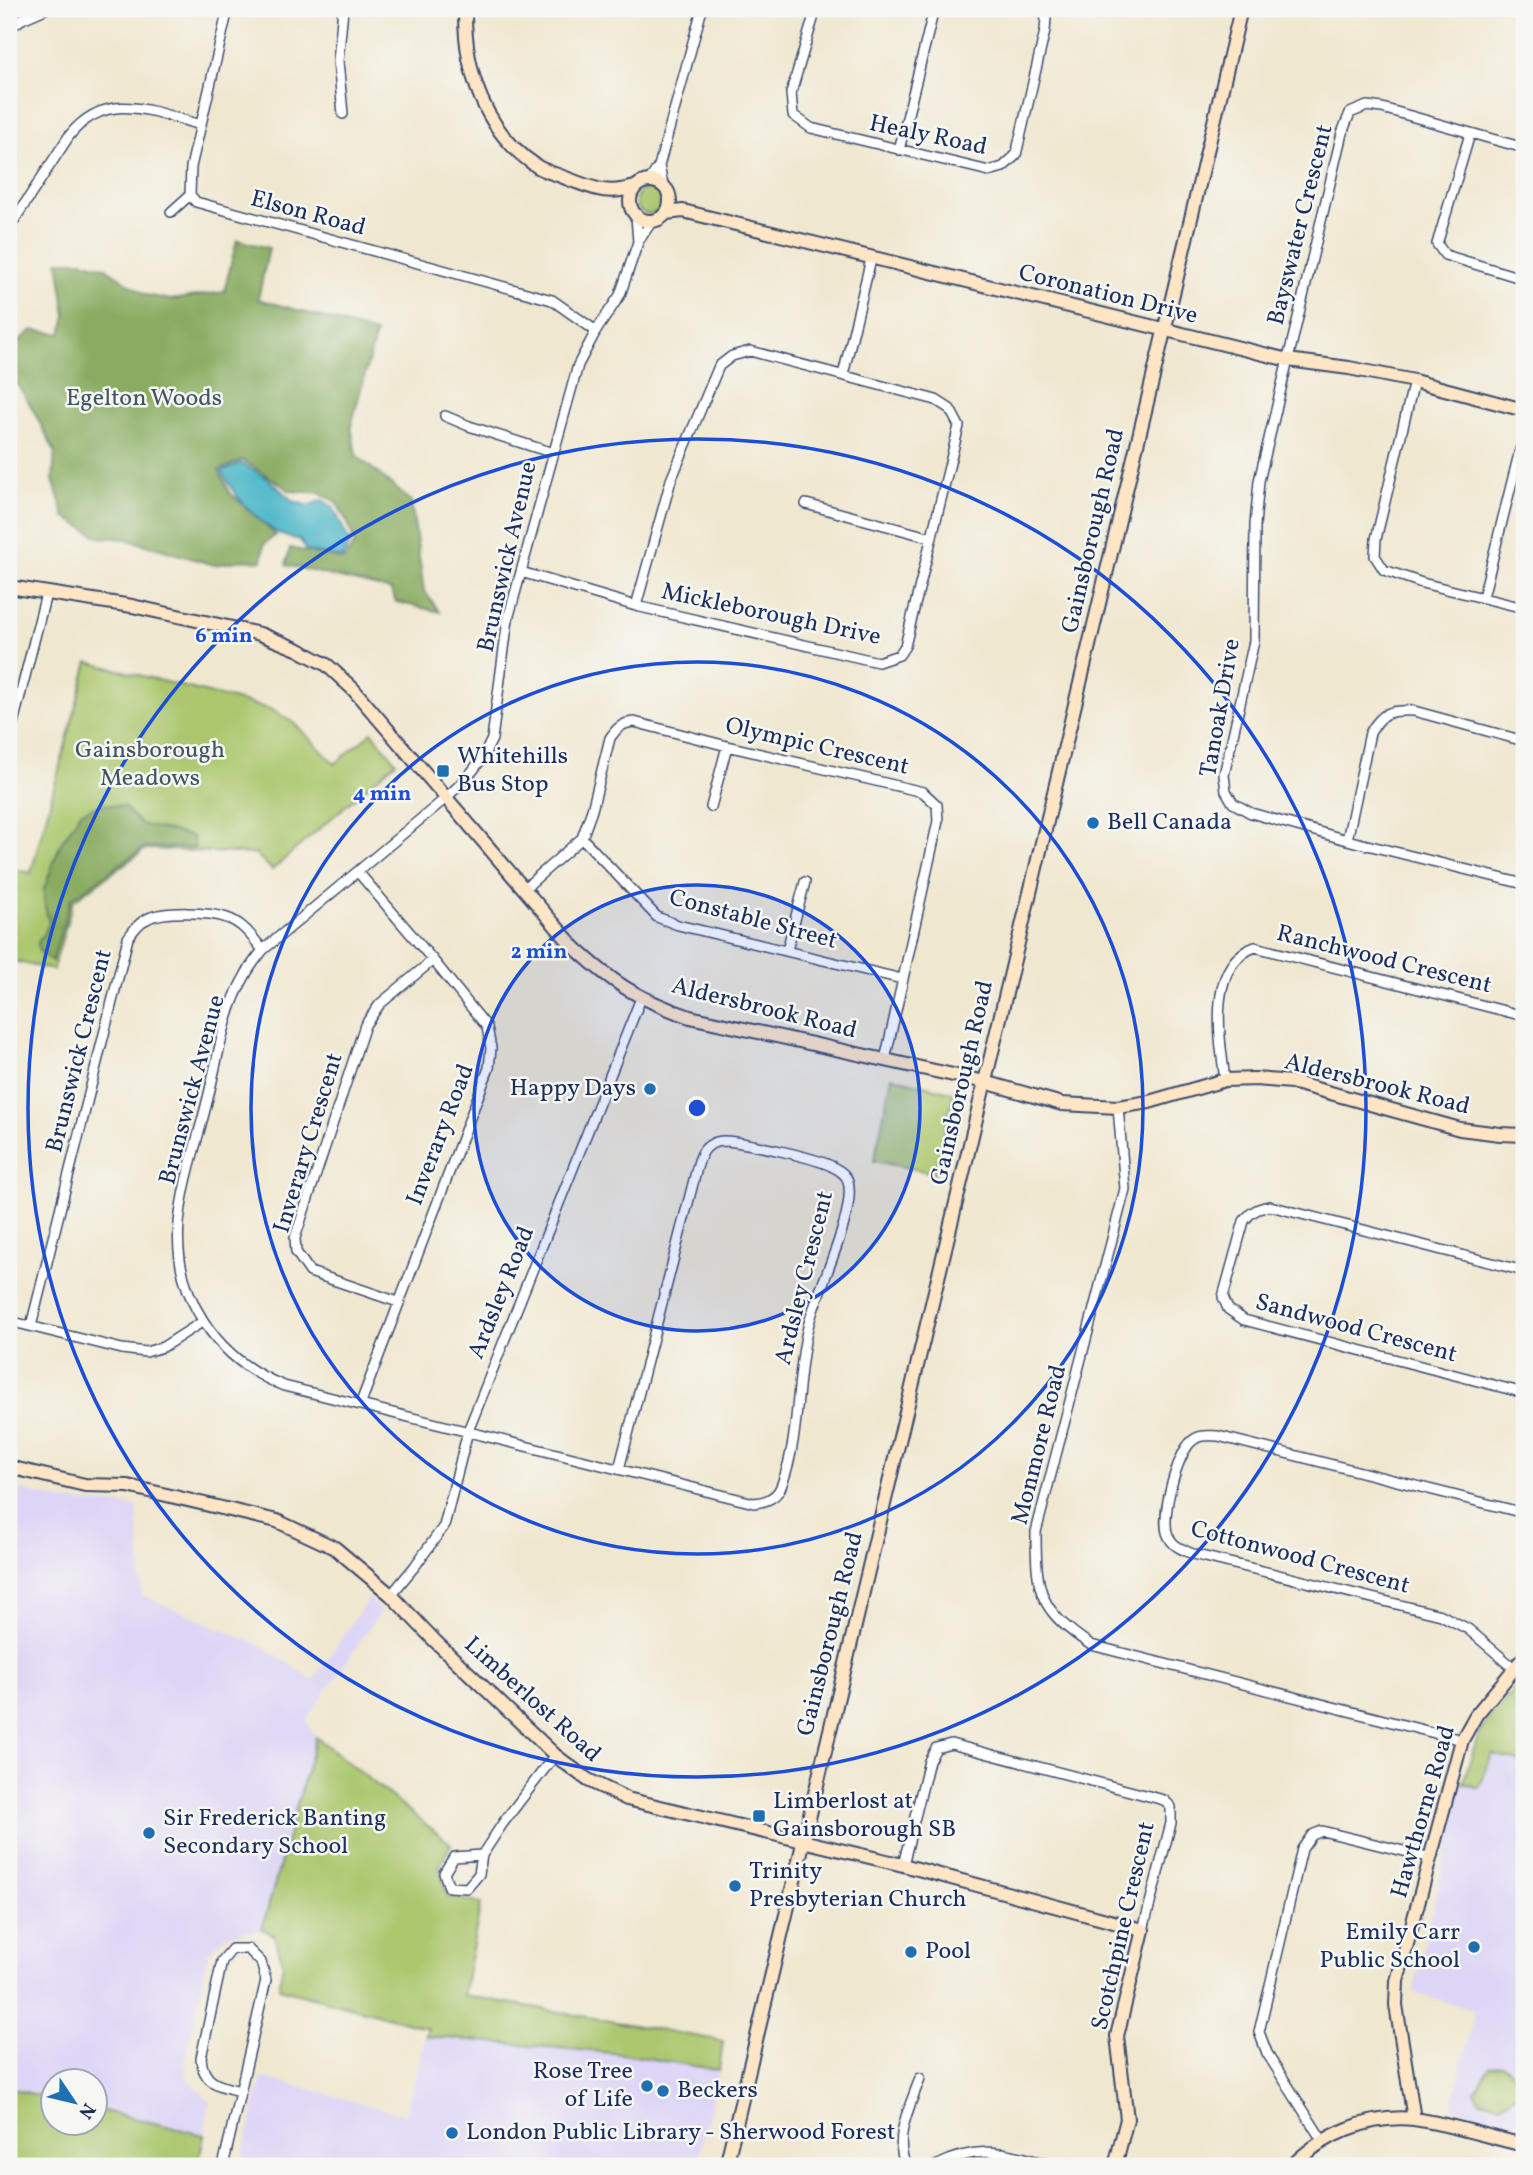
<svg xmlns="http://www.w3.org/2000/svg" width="1533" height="2175" viewBox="0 0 1533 2175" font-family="Vollkorn,serif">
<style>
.built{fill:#ddd5f6}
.green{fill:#acc76e;stroke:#647b66;stroke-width:2}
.forest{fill:#89ac61;stroke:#526e60;stroke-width:2}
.water{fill:#4bb7c8;stroke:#337393;stroke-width:2}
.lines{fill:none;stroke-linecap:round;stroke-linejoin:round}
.street-casing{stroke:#3b4b6f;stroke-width:12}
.secondary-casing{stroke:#3b4b6f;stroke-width:16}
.street{stroke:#fff;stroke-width:9}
.secondary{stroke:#fde5c5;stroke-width:12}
.ring{fill:none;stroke:#1d4ed8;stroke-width:3.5}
.poi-dot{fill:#1f6fb2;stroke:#f6f6f2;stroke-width:2.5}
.labels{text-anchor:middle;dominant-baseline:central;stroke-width:5;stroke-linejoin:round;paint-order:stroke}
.street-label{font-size:24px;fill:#1b2f5e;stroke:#f6f6f2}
.park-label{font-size:24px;fill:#3f5562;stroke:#f6f6f2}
.poi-label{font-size:24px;fill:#1b2f5e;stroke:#f6f6f2;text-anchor:start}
.centre{fill:#1d4ed8;stroke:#f6f6f2;stroke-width:3.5}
.ring-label{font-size:21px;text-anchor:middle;font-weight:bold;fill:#1d4ed8;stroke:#f6f6f2;stroke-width:5;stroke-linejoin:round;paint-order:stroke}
</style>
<rect width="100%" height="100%" fill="#f6f6f2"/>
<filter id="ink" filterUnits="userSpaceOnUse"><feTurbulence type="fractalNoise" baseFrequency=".0143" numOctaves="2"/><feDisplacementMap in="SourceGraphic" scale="14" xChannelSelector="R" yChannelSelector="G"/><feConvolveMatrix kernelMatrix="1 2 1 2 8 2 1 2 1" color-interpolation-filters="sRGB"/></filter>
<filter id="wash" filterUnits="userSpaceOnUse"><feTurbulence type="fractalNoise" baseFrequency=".00686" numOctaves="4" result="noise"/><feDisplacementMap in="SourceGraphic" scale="28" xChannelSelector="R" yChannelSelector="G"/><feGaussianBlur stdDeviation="1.57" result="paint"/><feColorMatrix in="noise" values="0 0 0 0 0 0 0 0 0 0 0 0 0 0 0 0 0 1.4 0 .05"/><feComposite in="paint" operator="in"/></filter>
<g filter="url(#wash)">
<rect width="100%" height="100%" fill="#f0e7cf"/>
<path class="built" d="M9 1487 65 1501 137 1506 142 1595 263 1647 313 1680 369 1598 381 1611 306 1721 316 1737 262 1929 225 1936 208 1954 185 2063 187 2078 210 2101 204 2135 95 2109 94 2080H52V2099L9 2088Z
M1492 1754 1524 1763V2128L1452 2108 1475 2010 1413 1993 1463 1783 1479 1788Z
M426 2036 623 2054 719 2070 697 2166H240L262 2077 405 2115Z"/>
<path class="green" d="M636 201a13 13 0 1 1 26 0a13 13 0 1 1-26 0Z
M88 662 270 709 293 722 335 764 372 732 396 762 272 870 256 854 146 849 73 901 53 970 9 960V868L31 873Z
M892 1077 954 1093 935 1173 874 1161Z
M1524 1678V1763L1492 1754 1479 1788 1463 1783 1477 1739 1487 1722Z
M316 1737 451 1844 439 1867 448 1897 481 1903 463 1995 723 2041 719 2070 623 2054 426 2036 428 2028 279 1988 283 1963 274 1935 262 1929Z
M1502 2065C1516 2072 1519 2080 1517 2095L1501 2104 1480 2100 1474 2090C1481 2085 1484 2072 1491 2066Z
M9 2088 52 2099V2122H94L95 2109 204 2135 198 2166H9Z"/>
<path class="forest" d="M237 240 269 248 258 299 376 333 351 426 356 455 411 501 424 591 440 612 396 602 391 590 286 565 290 548 343 560 355 544 348 523 336 502 320 493 291 491 242 460 219 470 229 492 276 535 264 544 262 561 242 560 214 565 126 539 99 537 65 517 53 480 55 452 29 402 9 373 11 348 32 330 61 334 66 316 58 261H82L104 267 146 295 170 300 224 292Z
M103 804 124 807 140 824 192 836 195 848 145 847 71 899 52 961 39 951 38 943 49 924 44 901V889L60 845 81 812Z"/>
<path class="water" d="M241 463 267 478 293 501 308 506 322 500 333 507 350 543 342 558 307 551 300 540C293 538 284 537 278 533 255 519 233 495 222 471Z"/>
</g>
<g filter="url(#ink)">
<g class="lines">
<defs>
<path id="street" d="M211 9 227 13
M228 9 191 167 190 195 196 202 552 300 596 331
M816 9 791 93 793 115 811 128 989 171 1003 167 1016 155 1045 31 1046 18 1043 9
M9 29 22 19 45 9
M343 114 338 61 343 9
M1470 134 1437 244 1445 255 1524 279
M1524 148 1382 108 1367 106 1350 113 1342 133 1259 481 1255 525 1254 641 1224 775 1226 791 1233 803 1251 813 1347 840 1524 884
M899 150 934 9
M659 166 663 185
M649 181 659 166 702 9
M171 212 190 195
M636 216 638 242
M9 228 69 136C107 88 152 112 201 125
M843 375 871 259
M1414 381 1376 539 1375 556 1384 570 1422 583 1524 608
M445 416 469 426 553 453
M806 504 932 538
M521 572 636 606 671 480 719 366 732 356 750 351 936 400 950 409 959 426 905 646 899 655 878 662 636 606
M1483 597 1524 434
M9 739 46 594
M711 807 727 746
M582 838 657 917 678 925 902 979
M1347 840 1370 733C1382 712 1390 710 1414 711L1524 741
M358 872 433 960 487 1027 491 1048 489 1068 360 1405
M525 888 582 838 592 810 610 738C617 728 622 723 634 722L727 746 923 792 937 805 938 821 885 1060
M787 950 805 882
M1225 1080C1220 1040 1206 964 1255 947L1524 1016
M1118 1107 1125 1189 1036 1532C1036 1593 1039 1610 1091 1645L1462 1740
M1524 1271 1270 1206C1259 1208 1251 1211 1244 1221L1223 1297 1228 1309 1244 1320 1524 1393
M398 1302 310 1272 296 1252 295 1238 365 1025 380 1004 433 960
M9 1321 122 1349 146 1352 163 1347 202 1322
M31 1326 128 938C134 930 138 923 147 919 163 910 210 912 227 918 243 923 253 938 263 950
M619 1469 696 1172C698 1163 701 1150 710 1145 714 1142 720 1141 725 1141 744 1142 818 1158 833 1167 839 1170 846 1174 848 1181 857 1213 816 1292 808 1327 795 1379 801 1434 782 1484 778 1497 766 1502 754 1503 597 1464 441 1425 284 1386 217 1360 173 1296 179 1223 183 1181 198 1139 208 1098 218 1058 224 1012 245 976 250 966 257 958 263 950L446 798C467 778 480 766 492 739L508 619 578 365 596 331 620 295 638 242 652 221
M391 1595 415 1566 444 1526 468 1431 641 998
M1515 1669 1468 1629 1441 1615 1193 1554C1183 1550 1172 1546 1168 1535 1160 1517 1177 1453 1192 1441 1200 1434 1208 1436 1218 1436L1524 1513
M482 1855 479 1874 467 1888 449 1887 444 1873 454 1857 482 1855 503 1823 555 1755
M903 1865 929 1761 936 1748 951 1744 1164 1800 1171 1807V1823L1143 1930
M1322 2140 1267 2053 1259 2032 1302 1849 1312 1835 1322 1831 1432 1858
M223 2166 266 1980 261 1962 248 1949H232L222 1961 201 2058C203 2083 218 2086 240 2091
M906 2166C893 2137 910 2107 920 2078
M936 2166C982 2142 1008 2154 1054 2166
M999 2166 1003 2153"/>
<path id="secondary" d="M465 9C464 70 484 132 538 167 547 172 559 175 568 179 596 189 606 195 635 187
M630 201a20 20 0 1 1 40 0a20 20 0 1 1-40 0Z
M666 213 683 211 1288 360 1349 368 1414 381 1524 410
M9 587 132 606 260 634 297 649 327 665 353 689 572 945C612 983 638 999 690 1017L985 1082 1062 1104 1118 1107 1149 1102 1225 1080 1256 1079 1291 1082 1460 1129 1500 1134 1524 1135
M9 1467 85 1485 128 1486 277 1521 335 1548 391 1595 435 1641 556 1756 588 1780 627 1799 903 1865 1143 1930 1117 2036 1127 2119 1115 2166
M1414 2119 1396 2005 1397 1981 1462 1740 1476 1715 1524 1657
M726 2166 1241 9
M1292 2166C1322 2135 1370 2114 1414 2119 1450 2124 1489 2137 1524 2145"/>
</defs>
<use href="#street" class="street-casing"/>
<use href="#secondary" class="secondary-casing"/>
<use href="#street" class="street"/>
<use href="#secondary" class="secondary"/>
</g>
</g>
<circle cx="697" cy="1108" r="223" fill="#1d4ed8" fill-opacity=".12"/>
<g class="ring">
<circle cx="697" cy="1108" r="223"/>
<circle cx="697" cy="1108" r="446"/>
<circle cx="697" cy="1108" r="669"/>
</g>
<g class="poi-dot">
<rect x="436" y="764" width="14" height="14" rx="3.5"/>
<circle cx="1093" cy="823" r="7"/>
<circle cx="650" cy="1089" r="7"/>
<rect x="752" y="1809" width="14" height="14" rx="3.5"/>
<circle cx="149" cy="1833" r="7"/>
<circle cx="735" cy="1886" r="7"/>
<circle cx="1474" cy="1947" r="7"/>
<circle cx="911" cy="1952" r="7"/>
<circle cx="647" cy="2086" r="7"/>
<circle cx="663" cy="2091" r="7"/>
<circle cx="452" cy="2133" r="7"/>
</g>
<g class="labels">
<g class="street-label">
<text transform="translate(928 136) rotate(12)">Healy Road</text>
<text transform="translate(308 214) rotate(15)">Elson Road</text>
<text transform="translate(1301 225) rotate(-76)">Bayswater Crescent</text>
<text transform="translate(1108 295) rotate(14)">Coronation Drive</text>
<text transform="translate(1094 531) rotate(-77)">Gainsborough Road</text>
<text transform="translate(508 557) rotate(-77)">Brunswick Avenue</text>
<text transform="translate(771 615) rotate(12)">Mickleborough Drive</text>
<text transform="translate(1221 708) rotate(-80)">Tanoak Drive</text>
<text transform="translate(817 747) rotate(13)">Olympic Crescent</text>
<text transform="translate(753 920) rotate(15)">Constable Street</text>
<text transform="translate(1384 960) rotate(14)">Ranchwood Crescent</text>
<text transform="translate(764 1009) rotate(14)">Aldersbrook Road</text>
<text transform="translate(80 1051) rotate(-76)">Brunswick Crescent</text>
<text transform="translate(963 1083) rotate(-77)">Gainsborough Road</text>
<text transform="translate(1377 1085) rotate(14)">Aldersbrook Road</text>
<text transform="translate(193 1090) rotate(-75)">Brunswick Avenue</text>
<text transform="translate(441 1135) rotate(-69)">Inverary Road</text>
<text transform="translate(309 1143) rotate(-73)">Inverary Crescent</text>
<text transform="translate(805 1278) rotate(-76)">Ardsley Crescent</text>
<text transform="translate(502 1293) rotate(-68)">Ardsley Road</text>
<text transform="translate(1356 1329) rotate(15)">Sandwood Crescent</text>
<text transform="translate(1040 1445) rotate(-76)">Monmore Road</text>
<text transform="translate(1300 1558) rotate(15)">Cottonwood Crescent</text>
<text transform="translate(831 1634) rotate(-76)">Gainsborough Road</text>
<text transform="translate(532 1700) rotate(42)">Limberlost Road</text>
<text transform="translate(1424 1812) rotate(-74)">Hawthorne Road</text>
<text transform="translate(1124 1926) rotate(-77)">Scotchpine Crescent</text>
</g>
<g class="park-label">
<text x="144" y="399">Egelton Woods</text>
<text x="150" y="751">Gainsborough<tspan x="150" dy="28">Meadows</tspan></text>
</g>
<g class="poi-label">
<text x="457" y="757">Whitehills<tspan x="457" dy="28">Bus Stop</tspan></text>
<text x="1107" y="823">Bell Canada</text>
<text x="636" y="1089" text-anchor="end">Happy Days</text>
<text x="773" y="1802">Limberlost at<tspan x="773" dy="28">Gainsborough SB</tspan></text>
<text x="163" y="1819">Sir Frederick Banting<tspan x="163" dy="28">Secondary School</tspan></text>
<text x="749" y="1872">Trinity<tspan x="749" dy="28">Presbyterian Church</tspan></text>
<text x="1460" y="1933" text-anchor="end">Emily Carr<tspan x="1460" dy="28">Public School</tspan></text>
<text x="925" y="1952">Pool</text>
<text x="633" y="2072" text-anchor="end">Rose Tree<tspan x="633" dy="28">of Life</tspan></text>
<text x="677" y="2091">Beckers</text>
<text x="466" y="2133">London Public Library - Sherwood Forest</text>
</g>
</g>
<circle cx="697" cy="1108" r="10" class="centre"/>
<g class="ring-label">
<text x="224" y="642">6 min</text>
<text x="382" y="800">4 min</text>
<text x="539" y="958">2 min</text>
</g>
<rect width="1533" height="2175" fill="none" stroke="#f6f6f2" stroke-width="35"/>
<g transform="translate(74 2102) rotate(125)"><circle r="33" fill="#f6f6f2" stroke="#9ea6b7" stroke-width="2"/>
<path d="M0-5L12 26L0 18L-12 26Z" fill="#1f6fb2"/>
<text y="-10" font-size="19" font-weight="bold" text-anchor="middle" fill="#1b2f5e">N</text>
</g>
</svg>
